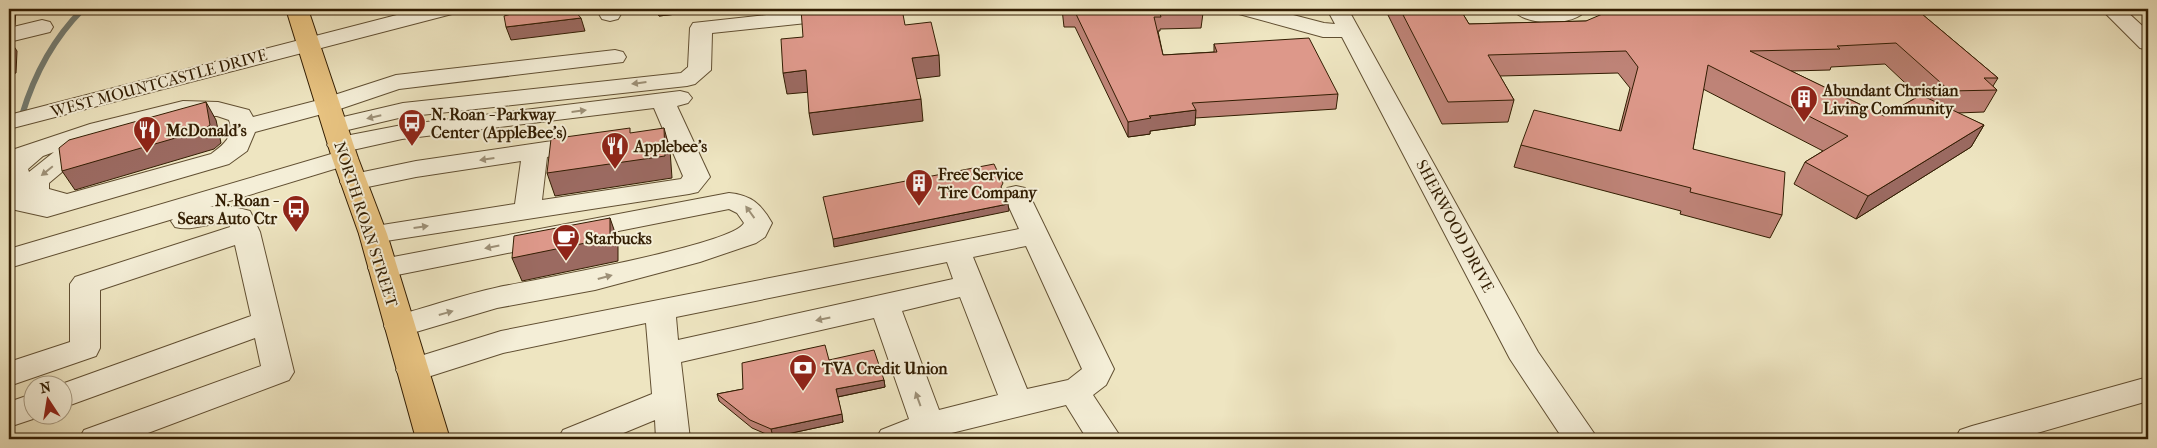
<svg xmlns="http://www.w3.org/2000/svg" width="2157" height="448" viewBox="0 0 2157 448" font-family="'IM FELL French Canon',serif">
<style>
.lines{fill:none;stroke-linecap:round;stroke-linejoin:round}
.stream{stroke:#737c72;stroke-width:6}
.minor-casing{stroke:#614f32;stroke-width:2}
.major-casing{stroke:#321d02;stroke-width:2}
.minor{fill:#f4eed7;fill-rule:evenodd}
.major{fill:#e7c280;fill-rule:evenodd}
.wall{fill:#be8377;stroke:#321d02;fill-rule:evenodd}
.shaded-wall{fill:#9b6a61;stroke:#321d02}
.building{fill:#dd988a;stroke:#321d02}
.oneway{fill:#9d9077}
.labels{text-anchor:middle;dominant-baseline:central;stroke-width:4;stroke-linejoin:round;paint-order:stroke}
.street-label{font-size:16px;fill:#321d02;stroke:#f4eed7}
.poi-label{font-size:16px;font-weight:bold;fill:#321d02;stroke:#f4eed7;text-anchor:start}
</style>
<rect width="100%" height="100%" fill="#eee5c1"/>
<filter id="stains"><feTurbulence type="fractalNoise" baseFrequency=".004" numOctaves="4"/><feColorMatrix values="0 0 0 0 .2 0 0 0 0 .09 0 0 0 0 .02 0 0 0 .5 -.17"/></filter>
<radialGradient id="worn" r=".72"><stop offset=".6" stop-color="#630" stop-opacity="0"/><stop offset="1" stop-color="#630" stop-opacity=".3"/></radialGradient>
<g class="lines">
<path class="stream" d="M22 115C34 75 53 39 83 9"/>
<defs>
<path id="minor" d="M420 9H455L452 14 9 129V115Z
M596 9H618L621 14 618 19 610 21 602 19Z
M822 9H893L890 14 882 15 712 33 711 70 695 84 687 86 403 117 335 133 326 131 323 126 326 121 403 103 681 73 688 67 690 28 693 23Z
M1236 9H1270L1324 23 1335 24 1328 11 1330 9H1348L1538 352 1598 439H1563L1510 359 1342 37H1323L1239 14Z
M1512 9H1587C1575 27 1525 27 1512 9Z
M1751 9H1788L1785 14 1762 15 1754 14Z
M2101 9H2124L2148 31V50L2140 48Z
M42 20 50 22 53 27 50 32 9 42V28Z
M615 50 623 52 626 57 623 62 399 89 337 110 255 132 247 151 229 164 47 217 11 209 9 205V151L90 124 183 101 218 102 249 110 253 117 319 100 396 75ZM183 115 217 116 229 120C235 136 223 145 211 154L67 194 49 189V183L93 146 97 141 95 139ZM54 152 29 172 28 169 43 156Z
M680 91 688 93 692 98 688 103 677 106 710 177 698 192 689 194 373 243 363 240 359 234 363 228 515 204 521 161 416 177 353 190 344 188 340 182 344 176 416 161 586 136 595 139 599 144 595 149 547 157 542 200 681 179 683 176 654 108 402 139 348 151 354 153 358 158 354 163 210 207C224 205 236 207 250 211L260 232 294 372 289 380 132 439H79L84 430 261 366 255 338 62 408V386H56L251 316 235 245 100 290V348L96 356 9 386V362L70 342V284L75 277 230 227 229 224C211 221 194 232 175 227L171 221 173 219 9 268V249L338 152 331 150 327 145 331 140 340 137 402 125Z
M1016 186 1025 188 1029 194 1114 369 1106 385 1093 395 1122 439H1087L1066 405 927 439H876L881 430 909 419 874 318 681 362 690 439H656L655 420 609 439H558L563 430 652 394 646 323 503 353 412 382 401 378 396 370 401 362 501 331 1019 229 1003 194 1007 188ZM1026 246 1082 369 1068 380 1027 389 973 257ZM947 262 953 279 678 340 676 317ZM960 297 998 395 939 410 902 311Z
M729 193C751 195 761 204 772 223L765 237 756 243 700 262 595 290 497 308 399 337 388 334 384 326 388 318C425 308 462 295 499 287 533 280 733 245 744 223L737 213 729 209 382 278 372 275 368 268 372 261Z
M2148 377V401L2016 439H1955L1960 430 1972 426Z
M32 394V416H42L9 427V402Z"/>
<path id="major" d="M286 9H308L358 158 387 234 450 439H416L359 234 332 158Z"/>
</defs>
<use href="#minor" class="minor-casing"/>
<use href="#major" class="major-casing"/>
<use href="#minor" class="minor"/>
<use href="#major" class="major"/>
</g>
<path class="wall" d="M652 9H722L659 16Z
M1062 9H1202L1203 13 1201 28 1160 29V31H1158L1163 55 1214 52V44L1338 94 1336 109 1195 118V125L1150 131V134L1128 137 1075 27H1064Z
M1385 9H1460L1469 24 1586 21 1757 11 1806 14 1856 12 1857 9H1916L1998 78 1993 86 1997 90 1984 112 1957 113 1984 125 1971 147 1856 219 1794 184 1805 162 1823 151 1703 89 1693 149 1782 215 1770 238 1680 214 1681 211 1514 167 1521 145 1619 131 1630 88 1618 73 1500 76 1514 100 1508 122 1442 124ZM1885 64 1919 96 1884 116 1791 71 1830 70 1831 67Z
M829 360 884 380 885 387 838 397 843 422 773 437 752 428 719 401 717 394 743 389Z"/>
<path class="shaded-wall" d="M9 9H16L15 25 9 26Z
M657 9H722L659 16Z
M581 18 585 31 511 40 506 27Z
M9 36 13 43V45L17 51 16 73 9 75Z
M939 55 940 76 914 79 912 58Z
M806 70 810 92 787 94 783 73Z
M921 99 923 121 813 135 809 113Z
M206 102 216 120 221 143 214 149 75 190 62 171Z
M1196 110 1195 125 1150 131V134L1128 137V122L1149 116Z
M1984 125 1971 147 1856 219 1868 196Z
M664 128 670 150 672 178 555 196 547 173Z
M1008 204 1009 211 834 247 833 239Z
M610 218 618 241V261L522 281 512 258Z
M884 380 885 387 837 397 836 389Z
M842 414 843 422 773 437 771 429Z"/>
<path class="building" d="M530 9H573L581 18 506 27 504 16Z
M801 9H902L905 25 931 22 939 55 912 58 921 99 809 113 806 70 783 73 781 39 803 37Z
M1063 9H1202L1203 13 1160 14 1161 17H1154L1163 55 1217 52 1214 44 1309 38 1338 94 1192 103 1196 110 1149 116 1151 118 1128 122 1075 12 1064 13Z
M1400 9H1460L1469 24 1586 21 1614 9H1755L1757 11 1801 10 1806 14 1862 12 1858 9H1916L1998 78H1984L1997 90 1950 91 1896 43 1837 46 1840 49 1750 51 1884 116 1921 95 1984 125 1868 196 1805 162 1848 136 1708 65 1693 149 1785 172 1782 215 1690 192 1691 188 1521 145 1534 110 1621 131 1638 67 1626 51 1488 55 1514 100 1448 102Z
M206 102 210 125 203 130 62 171 59 148 69 140Z
M630 128V133L664 128 665 156 547 173 551 139Z
M994 164 1003 183 1001 187 1008 204 833 239 823 197Z
M610 218V238L512 258 514 236Z
M825 345 829 360 874 350 884 380 836 389 842 414 771 429 750 420 717 394 743 389 742 363Z"/>
<defs><path id="oneway-solid" d="M-6-.8H1V-3.2L6.5 0L1 3.2V.8H-6Z" transform="scale(1.25)"/></defs>
<g class="oneway">
<use href="#oneway-solid" transform="translate(639 83) rotate(173)"/>
<use href="#oneway-solid" transform="translate(579 111) rotate(-7)"/>
<use href="#oneway-solid" transform="translate(374 117) rotate(167)"/>
<use href="#oneway-solid" transform="translate(487 159) rotate(172)"/>
<use href="#oneway-solid" transform="translate(47 171) rotate(141)"/>
<use href="#oneway-solid" transform="translate(750 212) rotate(-126)"/>
<use href="#oneway-solid" transform="translate(421 227) rotate(-8)"/>
<use href="#oneway-solid" transform="translate(492 247) rotate(169)"/>
<use href="#oneway-solid" transform="translate(605 277) rotate(-15)"/>
<use href="#oneway-solid" transform="translate(446 313) rotate(-16)"/>
<use href="#oneway-solid" transform="translate(823 319) rotate(168)"/>
<use href="#oneway-solid" transform="translate(918 399) rotate(-110)"/>
</g>
<defs>
<symbol id="building-pin" viewBox="-11 -11 22 30"><path d="M0 17L-7.5 6A9.5 9.5 0 1 1 7.5 6Z" fill="#8f2418" stroke="#f4eed7"/><path d="M-4-6H4V6H1V3H-1V6H-4ZM-2.5-4.3h1.7v1.8h-1.7ZM.8-4.3h1.7v1.8H.8ZM-2.5-1h1.7V.8h-1.7ZM.8-1h1.7V.8H.8Z" fill="#fff"/></symbol>
<symbol id="bus-pin" viewBox="-11 -11 22 30"><path d="M0 17L-7.5 6A9.5 9.5 0 1 1 7.5 6Z" fill="#8f2418" stroke="#f4eed7"/><path d="M-5-6H5V4H4V6H2V4H-2V6H-4V4H-5ZM-3.5-4V0h7V-4ZM-3.5 1.2v1.5H-2V1.2ZM2 1.2v1.5H3.5V1.2Z" fill="#fff"/></symbol>
<symbol id="restaurant-pin" viewBox="-11 -11 22 30"><path d="M0 17L-7.5 6A9.5 9.5 0 1 1 7.5 6Z" fill="#8f2418" stroke="#f4eed7"/><path d="M-5-6h1v4h1v-4h1v4h1v-4h1v5L-1.5 .5V6h-2V.5L-5-1ZM5-6V6H3V1.5H1.5Q1.5-4 5-6Z" fill="#fff"/></symbol>
<symbol id="cafe-pin" viewBox="-11 -11 22 30"><path d="M0 17L-7.5 6A9.5 9.5 0 1 1 7.5 6Z" fill="#8f2418" stroke="#f4eed7"/><path d="M-5.5-4.5H6V0H3Q3 3.5 0 3.5H-2.5Q-5.5 3.5-5.5 0ZM3-3.2v2h1.7v-2ZM-6 4.5H4V6H-6Z" fill="#fff"/></symbol>
<symbol id="bank-pin" viewBox="-11 -11 22 30"><path d="M0 17L-7.5 6A9.5 9.5 0 1 1 7.5 6Z" fill="#8f2418" stroke="#f4eed7"/><path d="M-6-4H6V4H-6ZM0-2.3a2.3 2.3 0 1 0 0 4.6a2.3 2.3 0 1 0 0-4.6Z" fill="#fff"/></symbol>
</defs>
<g fill-rule="evenodd">
<use href="#building-pin" x="1788" y="83" width="32" height="43"/>
<use href="#bus-pin" x="396" y="107" width="32" height="43"/>
<use href="#restaurant-pin" x="131" y="114" width="32" height="43"/>
<use href="#restaurant-pin" x="599" y="130" width="32" height="43"/>
<use href="#building-pin" x="903" y="167" width="32" height="43"/>
<use href="#bus-pin" x="280" y="193" width="32" height="43"/>
<use href="#cafe-pin" x="550" y="222" width="32" height="43"/>
<use href="#bank-pin" x="787" y="352" width="32" height="43"/>
</g>
<g class="labels">
<g class="street-label">
<text transform="translate(159 83) rotate(-15)">WEST MOUNTCASTLE DRIVE</text>
<text transform="translate(366 224) rotate(72)">NORTH ROAN STREET</text>
<text transform="translate(1455 226) rotate(62)">SHERWOOD DRIVE</text>
</g>
<g class="poi-label">
<text x="1823" y="90">Abundant Christian<tspan x="1823" dy="18">Living Community</tspan></text>
<text x="431" y="114">N. Roan - Parkway<tspan x="431" dy="18">Center (AppleBee's)</tspan></text>
<text x="166" y="130">McDonald's</text>
<text x="634" y="146">Applebee's</text>
<text x="938" y="174">Free Service<tspan x="938" dy="18">Tire Company</tspan></text>
<text x="277" y="200" text-anchor="end">N. Roan -<tspan x="277" dy="18">Sears Auto Ctr</tspan></text>
<text x="585" y="238">Starbucks</text>
<text x="822" y="368">TVA Credit Union</text>
</g>
</g>
<rect width="2157" height="448" fill="none" stroke="#eee5c1" stroke-width="30"/>
<rect x="10" y="10" width="2137" height="428" fill="none" stroke="#321d02" stroke-width="2.5"/>
<rect x="15" y="15" width="2127" height="418" fill="none" stroke="#321d02"/>
<g transform="translate(48 400) rotate(348)"><circle r="24" fill="#f4eed7" stroke="#a69a82"/>
<path d="M0-4L9 19L0 12L-9 19Z" fill="#8f2418"/>
<text y="-8" font-size="14" font-weight="bold" text-anchor="middle" fill="#321d02">N</text>
</g>
<rect width="100%" height="100%" filter="url(#stains)"/>
<rect width="100%" height="100%" fill="url(#worn)"/>
</svg>
